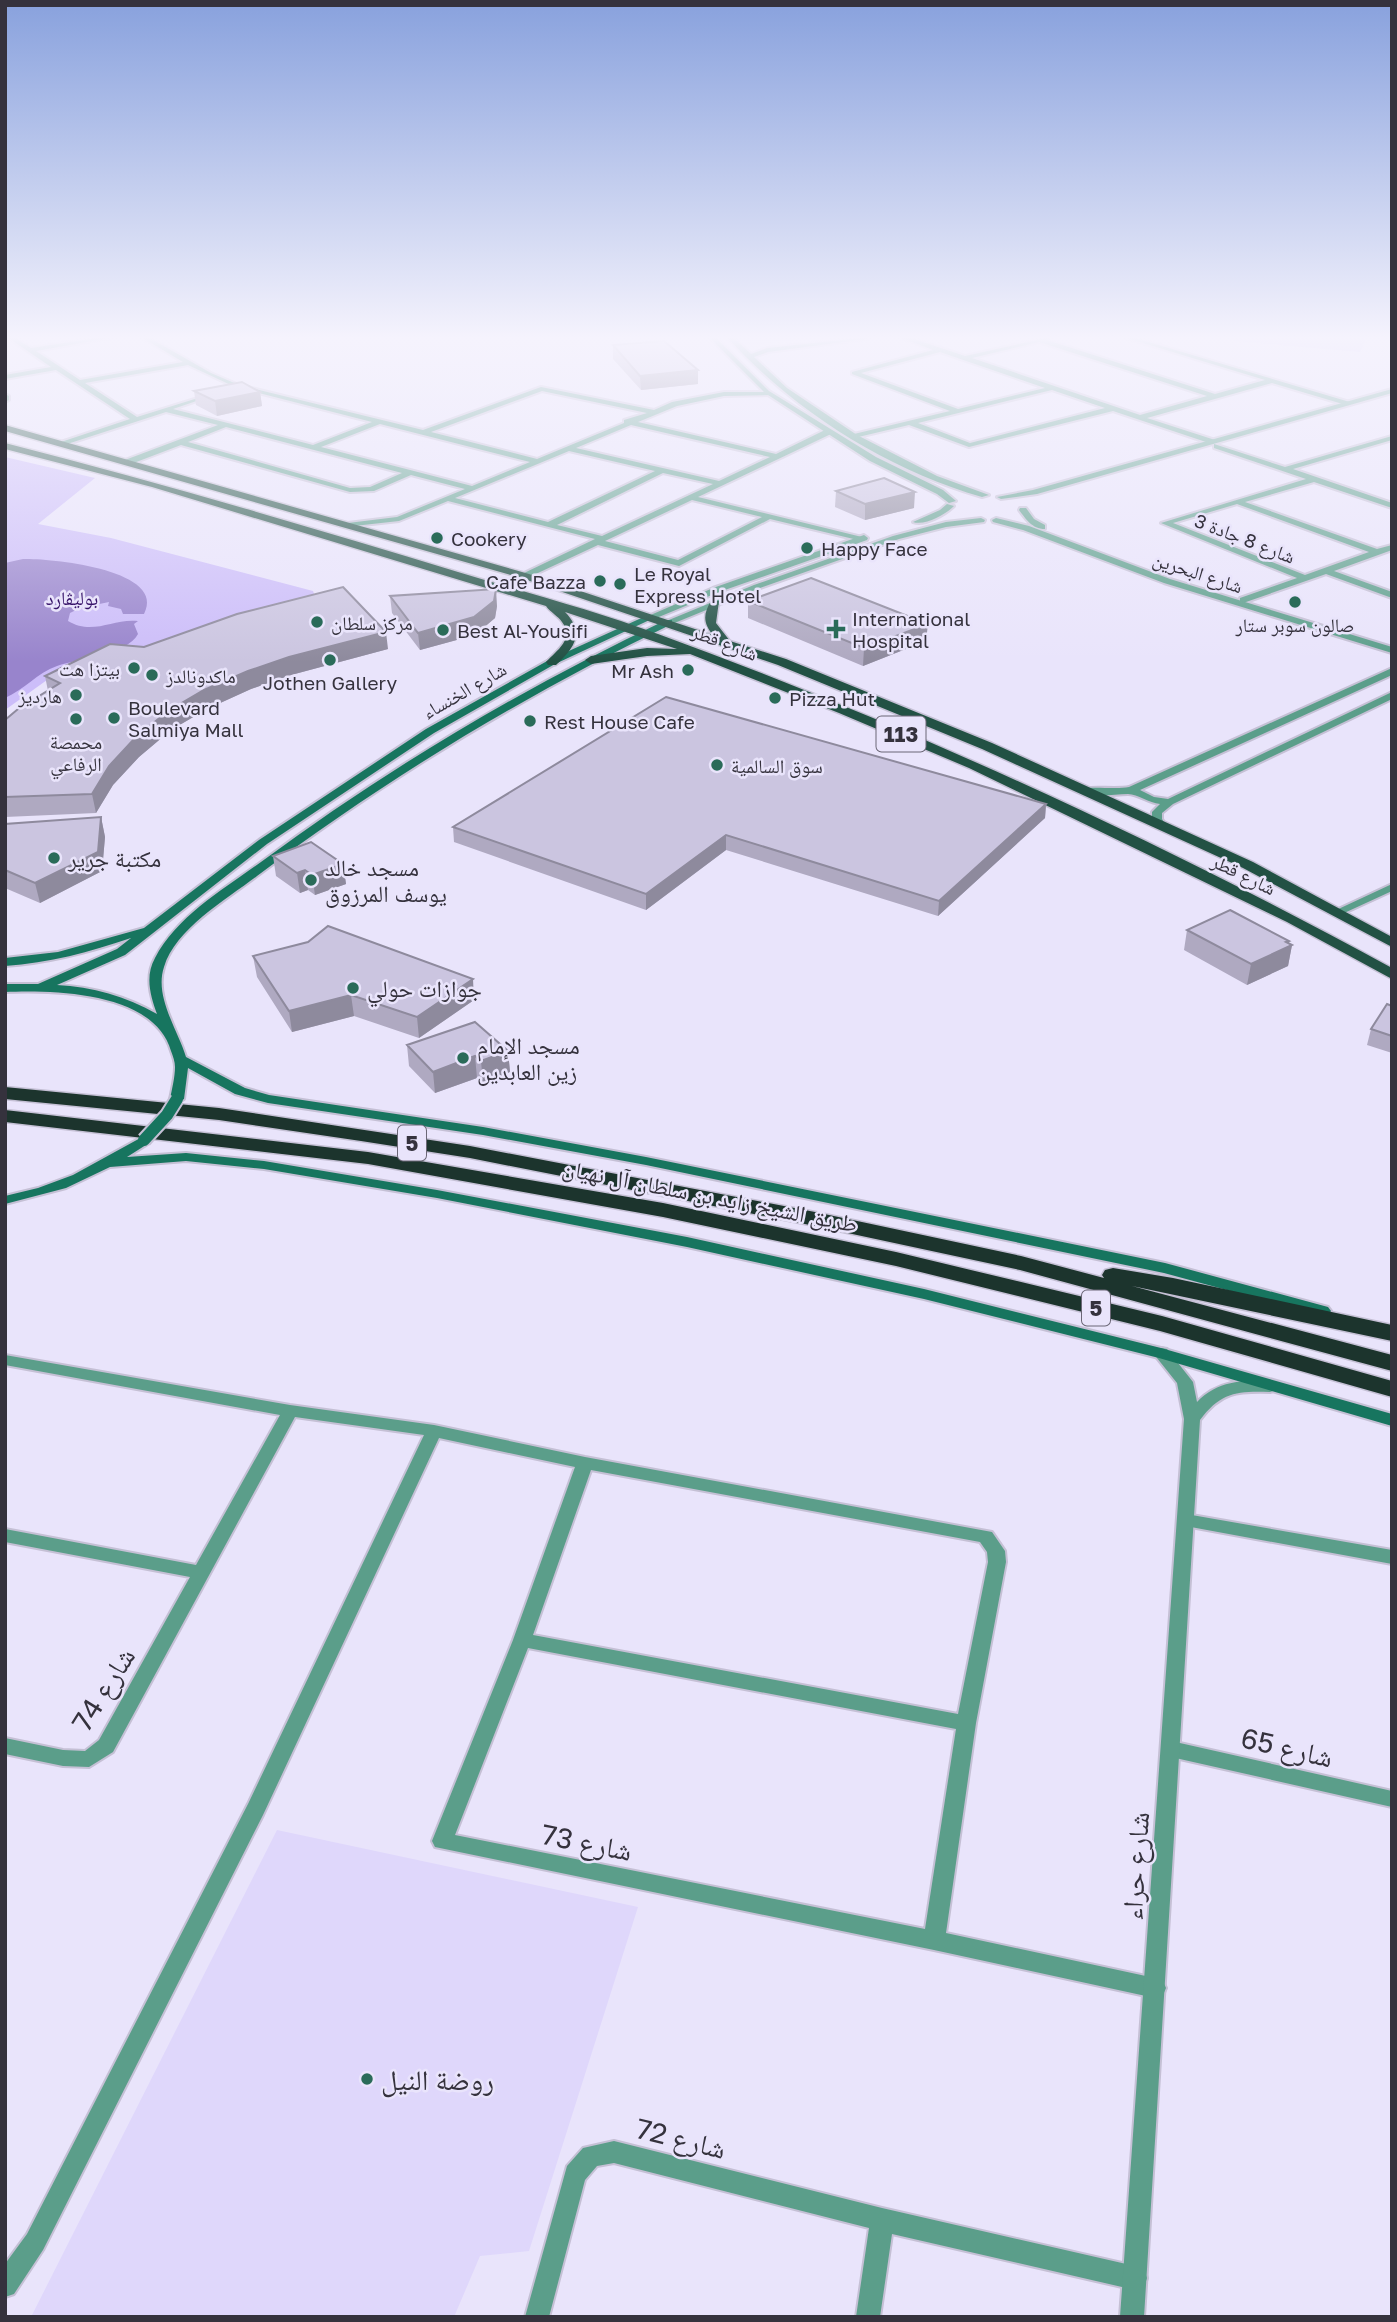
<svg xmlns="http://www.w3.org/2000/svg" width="1397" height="2322" viewBox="0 0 1397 2322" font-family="'Golos Text','Noto Naskh Arabic',sans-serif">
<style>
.built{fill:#dfd7fb}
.green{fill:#ccbdf9}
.water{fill:#9884cc}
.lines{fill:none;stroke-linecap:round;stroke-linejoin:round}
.minor-casing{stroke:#c5c0d5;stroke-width:4}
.tertiary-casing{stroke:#c5c0d5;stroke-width:4}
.secondary-casing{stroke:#c5c0d5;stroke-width:4}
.primary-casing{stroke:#c5c0d5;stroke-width:3}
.motorway-casing{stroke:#c5c0d5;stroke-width:3}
.minor{fill:#5b9e8a;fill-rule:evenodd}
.tertiary{fill:#5b9e8a;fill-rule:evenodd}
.secondary{fill:#17755f;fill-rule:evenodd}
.primary{fill:#225144;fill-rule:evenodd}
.motorway{fill:#1c342d;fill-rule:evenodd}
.secondary-bridge-casing{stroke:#c5c0d5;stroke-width:16;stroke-linecap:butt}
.secondary-bridge{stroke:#17755f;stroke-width:12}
.wall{fill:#afa9c1}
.shaded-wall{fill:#8e8a9d}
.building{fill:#cbc5e0;stroke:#8e8a9d;stroke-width:2}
.poi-dot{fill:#2a6b59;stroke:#e9e4fb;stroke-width:2.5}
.labels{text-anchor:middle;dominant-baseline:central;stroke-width:5;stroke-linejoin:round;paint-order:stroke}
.far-poi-label{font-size:19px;fill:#35323d;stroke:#e9e4fb;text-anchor:start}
.far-street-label{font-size:19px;fill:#35323d;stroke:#e9e4fb}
.far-park-label{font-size:19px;fill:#371469;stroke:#e9e4fb}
.shield{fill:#e9e4fb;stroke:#6b6776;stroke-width:2}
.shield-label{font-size:21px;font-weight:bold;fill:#35323d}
.poi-label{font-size:23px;fill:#35323d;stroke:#e9e4fb;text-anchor:start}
.street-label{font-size:23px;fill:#35323d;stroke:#e9e4fb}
.near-street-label{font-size:28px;fill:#35323d;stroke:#e9e4fb}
.near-poi-label{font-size:28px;fill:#35323d;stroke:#e9e4fb;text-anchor:start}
</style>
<rect width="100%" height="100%" fill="#e9e4fb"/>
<path class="built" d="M731 337H826L758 344H737Z
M277 1830 638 1907 529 2251 480 2256 454 2317H31Z"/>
<path class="green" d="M1236 337H1367L1360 352 1234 341Z
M5 457 95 478 38 524 111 538 313 591 318 605 47 680 5 710Z"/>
<path class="water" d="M23 559C48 558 168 569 144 614H123L121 609 108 606 109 602 80 608 70 613 68 621C93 636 113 618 138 621L134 624 138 634C127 655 79 658 57 666 37 673 24 690 5 698V563Z"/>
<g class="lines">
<defs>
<path id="minor" d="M7 337H14L31 348 102 337H115L36 351 80 380 183 362 141 337H148L211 373 239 385 423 430 541 387 654 410 672 402 724 392H770L772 395 724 396 677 406 638 422 776 454 825 430H831V434L698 497 866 538 862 541 770 519 679 566 598 545 525 579 522 578V574L595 539 448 501 399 521 345 527V523H348L397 517 465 489 411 475 374 491 350 492 181 445 131 464H125V460L218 425 166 412 61 446V442L130 419 56 370 5 379V375L51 367ZM188 365 235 387 372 422 313 445 173 409 214 395V393L137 417 85 383ZM542 391 647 413 624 420V423L537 459 431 432ZM380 424 530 462 472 486 321 447ZM631 425 770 457 719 481 576 448ZM226 427 402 473 370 487 350 488 188 442ZM569 451 655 471 548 522 455 498ZM663 473 713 484 602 536 557 525ZM692 500 762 517 678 560 605 541Z
M899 337H908L965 356 1050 337V339L1047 340 1215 394 1265 380 1123 337H1132L1353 403 1346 405 1272 383 1147 418 1215 440 1216 442 1212 444 1113 411 969 447 909 425 854 438V434L950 411 852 374V372L933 350ZM1039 342 1207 396 1140 415 972 358ZM940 352 1045 388 958 409 861 373ZM1052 390 1105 408 970 443 918 423Z
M5 394 9 396V400L5 402Z
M1392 436V440L1293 469 1392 503V508L1314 482 1245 502 1377 549 1392 545V550L1334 571 1392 592V598L1326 574 1246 602H1240V598L1297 578 1161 523 1306 479 1214 448V444L1285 467ZM1237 504 1369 552 1305 575 1173 523Z
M1392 668V675L1140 790 1154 797 1168 799 1392 692V699L1173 804 1162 813V819L1166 826 1165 828H1157L1152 819V812L1160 804C1149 803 1138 794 1128 794 1112 794 1092 799 1079 790 1087 785 1115 790 1129 787Z
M1392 884V891L1342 914H1334L1332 912Z
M5 1355 290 1405 434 1425 585 1457 992 1532 1005 1551 1006 1562 976 1723 946 1933 1155 1978 1163 1981 1166 1988 1163 1995 1155 1998 934 1950 435 1847 432 1841 513 1640 575 1467 439 1438 263 1815 43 2250 14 2294 5 2297V2264L27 2234 248 1804 424 1435 295 1417 113 1752 89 1767 63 1766 5 1754V1738L63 1750 85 1751 99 1740 190 1577 5 1542V1529L196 1565 280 1415 5 1365ZM591 1470 980 1542 987 1552 988 1562 958 1714 533 1635ZM528 1648 956 1729 925 1929 455 1835Z
M1186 1514 1392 1550V1564L1180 1525 1177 1520 1180 1515Z
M1171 1741 1392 1791V1807L1171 1757 1164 1755 1161 1749 1164 1743Z
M614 2141 882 2208 1135 2266 1144 2269 1147 2278 1144 2287 1135 2290 892 2234 880 2317H856L869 2228 614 2163 597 2166 585 2180 549 2317H525L567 2166 583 2148Z"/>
<path id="tertiary" d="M709 337H715L769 391 876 457 943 490 956 501 949 503 937 494 870 461 765 393Z
M727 337H733L751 354 767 348 869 337 866 339 768 352 754 357 787 388 857 435 937 476 989 495 982 497C886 469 794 411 727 337Z
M1392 389V393L1037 494 1001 499 997 497 1033 490Z
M947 504 954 506C945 515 925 526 913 522L940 510Z
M1020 508H1026L1034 519 1045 525V529C1032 529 1026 519 1019 510Z
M981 518 985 520 984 522 946 527 899 539 760 588 672 624 664 622 754 585 893 536 946 522Z
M996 518 1029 526 1170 579 1392 647V653L1164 583 1023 530 993 522 992 520Z
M864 535 868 538 867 540 719 592 654 619 646 617 713 588Z
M1161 1348 1167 1349 1193 1382 1197 1402C1217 1381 1242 1380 1270 1380L1276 1382 1278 1386 1276 1390 1270 1392C1237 1391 1221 1392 1200 1420L1144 2317H1120L1184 1419 1177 1383 1153 1353 1155 1349Z"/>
<path id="secondary" d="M648 615 656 617 555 664 434 733 267 844 125 955 57 985C92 987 126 996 157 1014 150 995 145 976 155 958 177 916 224 889 261 862 388 768 523 688 666 620H672V624C525 695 387 778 257 876 227 899 175 929 164 967 154 997 178 1030 186 1057L245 1088 269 1095 483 1127 646 1157 1165 1263 1328 1307 1331 1311 1328 1315 1323 1316 1164 1273 646 1165 483 1135 268 1103 235 1094 188 1068 184 1099 177 1103 170 1099C172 1089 175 1077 175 1067 175 1062 173 1056 171 1051 154 992 56 990 5 992V984H38L117 949 131 938C90 952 49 963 5 966V958L58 952 144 928 259 840 426 729 549 660Z
M144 1136 149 1137 151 1140 149 1143 127 1157 186 1153 264 1161 437 1190 687 1237 924 1289 1161 1348 1392 1414V1426L1159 1358 924 1299 687 1247 437 1198 264 1169 186 1161 110 1167 66 1188 5 1204V1196L38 1188 73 1175Z"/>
<path id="primary" d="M5 425 529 574 713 635C703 623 703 614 711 601H719L716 623 730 641 786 659 992 743 1253 862 1392 937V947L1243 868 982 749 778 665 521 578 5 431Z
M5 443C157 482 308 526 458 572 524 592 593 610 658 634 910 726 1156 839 1392 968V979L1287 922 969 768 839 713 690 654 647 656 591 664 585 660 591 656 647 648 677 649 565 612C585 632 575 648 556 665H548L546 662C556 651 575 639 562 622 558 616 550 612 546 606L152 487 5 449Z"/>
<path id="motorway" d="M5 1087 219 1108 470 1146 815 1212 1021 1256 1104 1278 1102 1275 1105 1270 1113 1268 1173 1278 1392 1325V1341L1132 1286 1392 1355V1371L1020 1270 815 1226 470 1158 361 1141 219 1120 5 1099Z
M5 1110 368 1152 663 1203 896 1252 1162 1316 1392 1381V1397L1160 1331 896 1266 663 1217 368 1164 5 1122Z"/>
</defs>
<use href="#minor" class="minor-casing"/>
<use href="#tertiary" class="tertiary-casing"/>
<use href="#secondary" class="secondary-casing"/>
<use href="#primary" class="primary-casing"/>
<use href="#motorway" class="motorway-casing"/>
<use href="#minor" class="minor"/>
<use href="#tertiary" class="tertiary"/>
<use href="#secondary" class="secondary"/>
<use href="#primary" class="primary"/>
<use href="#motorway" class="motorway"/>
<defs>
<path id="secondary-bridge" d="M144 1140 167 1115 177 1099"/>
</defs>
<use href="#secondary-bridge" class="secondary-bridge-casing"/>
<use href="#secondary-bridge" class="secondary-bridge"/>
</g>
<path class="wall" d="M613 345 698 384 641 390 613 359Z
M194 391 260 392 262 406 217 416 196 405Z
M836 491 914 508 865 520 835 507Z
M390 596 497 606 495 618 475 635 420 650 392 613Z
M748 601 926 641 863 666 748 618Z
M144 647 388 649 291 675 251 689 207 709 171 730 139 757 113 785 96 813 5 817V720L48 691 45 676Z
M1046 804 1045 818 938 916 726 850 646 910 454 842 453 827Z
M101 817 105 837 102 871 40 903 5 888V824Z
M273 856 343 864 346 884 315 895 308 890 300 893 276 876Z
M1187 930 1289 941 1288 943 1292 945 1288 966 1247 985 1184 950Z
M253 956 474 1000 419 1038 354 1016 292 1032 257 977Z
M1392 1006V1053L1367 1045 1371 1029Z
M407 1045 508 1051 510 1072 483 1083 477 1078 435 1093 409 1066Z"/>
<path class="shaded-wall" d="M698 370V384L641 390 640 376Z
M260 392 262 406 217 416 215 401Z
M915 492 914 508 865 520V504Z
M496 589 497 606 495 618 475 635 420 650 418 633Z
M928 624 926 641 863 666 864 648Z
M386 632 388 649 291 675 251 689 207 709 171 730 139 757 113 785 96 813 92 794 109 766 135 738 168 711 204 690 248 671 289 657Z
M1046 804 1045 818 938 916 939 901Z
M101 817 105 837 102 871 40 903 35 883Z
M726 835V850L646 910V894Z
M343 864 346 884 315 895 312 875Z
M305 870 308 890 300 893 297 873Z
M1289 941 1287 947 1292 945 1288 966 1247 985 1251 964Z
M473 979 474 1000 419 1038 417 1017Z
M351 995 354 1016 292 1032 289 1011Z
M508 1051 510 1072 483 1083 481 1061Z
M475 1056 477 1078 435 1093 433 1072Z"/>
<path class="building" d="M664 341 698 370 640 376 613 345Z
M242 382 260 392 215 401 194 391Z
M884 478 915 492 865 504 836 491Z
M811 578 928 624 864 648 748 601Z
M343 587 386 632 289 657 248 671 204 690 168 711 135 738 109 766 92 794 5 797V720L18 709 60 683 45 676 110 644 144 647 237 614Z
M496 589 494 601 474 617 418 633 390 596Z
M666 697 1046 804 939 901 726 835 646 894 453 827Z
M101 817 98 852 35 883 5 870V824Z
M311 842 343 864 312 875 305 870 297 873 273 856Z
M1230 910 1289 941 1286 942 1292 945 1251 964 1187 930Z
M328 926 473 979 417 1017 351 995 289 1011 253 956 308 942Z
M1387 1004 1392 1006V1036L1371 1029Z
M475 1022 508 1051 481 1061 475 1056 433 1072 407 1045Z"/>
<linearGradient id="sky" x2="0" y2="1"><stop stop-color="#88a1dd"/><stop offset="0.51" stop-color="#f5f3fd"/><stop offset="1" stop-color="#f5f3fd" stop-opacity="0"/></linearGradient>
<rect width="1397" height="662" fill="url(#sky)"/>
<g class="poi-dot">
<circle cx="437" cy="538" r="7"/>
<circle cx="807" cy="548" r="7"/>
<circle cx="600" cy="581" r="7"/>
<circle cx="620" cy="584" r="7"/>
<circle cx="1295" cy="602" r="7"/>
<circle cx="317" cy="622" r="7"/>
<path d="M832.5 618.5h7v7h7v7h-7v7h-7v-7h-7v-7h7z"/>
<circle cx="443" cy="630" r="7"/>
<circle cx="330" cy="660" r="7"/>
<circle cx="134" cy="668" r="7"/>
<circle cx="688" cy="670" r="7"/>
<circle cx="152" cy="675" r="7"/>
<circle cx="76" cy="695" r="7"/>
<circle cx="775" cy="698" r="7"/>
<circle cx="114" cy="718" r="7"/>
<circle cx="76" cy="719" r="7"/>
<circle cx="530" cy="721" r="7"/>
<circle cx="717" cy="765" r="7"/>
<circle cx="54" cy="858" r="7"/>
<circle cx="311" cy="880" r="7"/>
<circle cx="353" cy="988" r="7"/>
<circle cx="463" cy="1058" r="7"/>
<circle cx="367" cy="2079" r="7"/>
</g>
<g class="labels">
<g class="far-poi-label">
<text x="451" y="538">Cookery</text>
<text x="821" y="548">Happy Face</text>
<text x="634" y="573">Le Royal<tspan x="634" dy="22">Express Hotel</tspan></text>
<text x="586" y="581" text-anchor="end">Cafe Bazza</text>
<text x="852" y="618">International<tspan x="852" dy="22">Hospital</tspan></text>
<text x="331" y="622">مركز سلطان</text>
<text x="1295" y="624" text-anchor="middle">صالون سوبر ستار</text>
<text x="457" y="630">Best Al-Yousifi</text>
<text x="120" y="668" text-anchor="end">بيتزا هت</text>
<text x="674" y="670" text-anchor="end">Mr Ash</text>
<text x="166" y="675">ماكدونالدز</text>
<text x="330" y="682" text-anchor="middle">Jothen Gallery</text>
<text x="62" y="695" text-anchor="end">هارديز</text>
<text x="789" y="698">Pizza Hut</text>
<text x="128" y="707">Boulevard<tspan x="128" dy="22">Salmiya Mall</tspan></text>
<text x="544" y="721">Rest House Cafe</text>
<text x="76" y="741" text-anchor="middle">محمصة<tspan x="76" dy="22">الرفاعي</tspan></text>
<text x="731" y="765">سوق السالمية</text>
</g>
<g class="far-street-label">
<text transform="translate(1245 538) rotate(21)">شارع 8 جادة 3</text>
<text transform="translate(1198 572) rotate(18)">شارع البحرين</text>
<text transform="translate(725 642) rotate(21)">شارع قطر</text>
<text transform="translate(464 690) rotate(-30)">شارع الخنساء</text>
<text transform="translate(1244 874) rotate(26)">شارع قطر</text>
</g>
<g class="far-park-label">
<text x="72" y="597">بوليڤارد</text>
</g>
<g class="shield">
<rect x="876.5" y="716.5" width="49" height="35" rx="5"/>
<rect x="398" y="1125.5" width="28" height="35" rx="5"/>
<rect x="1082" y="1290.5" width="28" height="35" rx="5"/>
</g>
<g class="shield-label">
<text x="901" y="734">113</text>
<text x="412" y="1143">5</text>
<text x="1096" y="1308">5</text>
</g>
<g class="poi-label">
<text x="68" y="858">مكتبة جرير</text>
<text x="325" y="867">مسجد خالد<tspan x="325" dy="26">يوسف المرزوق</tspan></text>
<text x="367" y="988">جوازات حولي</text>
<text x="477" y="1045">مسجد الإمام<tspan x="477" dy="26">زين العابدين</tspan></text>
</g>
<g class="street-label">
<text transform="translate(710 1195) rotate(11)">طريق الشيخ زايد بن سلطان آل نهيان</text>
</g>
<g class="near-street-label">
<text transform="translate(103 1689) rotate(-58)">شارع 74</text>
<text transform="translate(1287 1747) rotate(13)">شارع 65</text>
<text transform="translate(587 1842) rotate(11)">شارع 73</text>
<text transform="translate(1135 1866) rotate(-86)">شارع حراء</text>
<text transform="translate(681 2138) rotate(14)">شارع 72</text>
</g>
<g class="near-poi-label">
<text x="381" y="2079">روضة النيل</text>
</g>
</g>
<rect width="1397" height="2322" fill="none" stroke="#35323d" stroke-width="14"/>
</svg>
